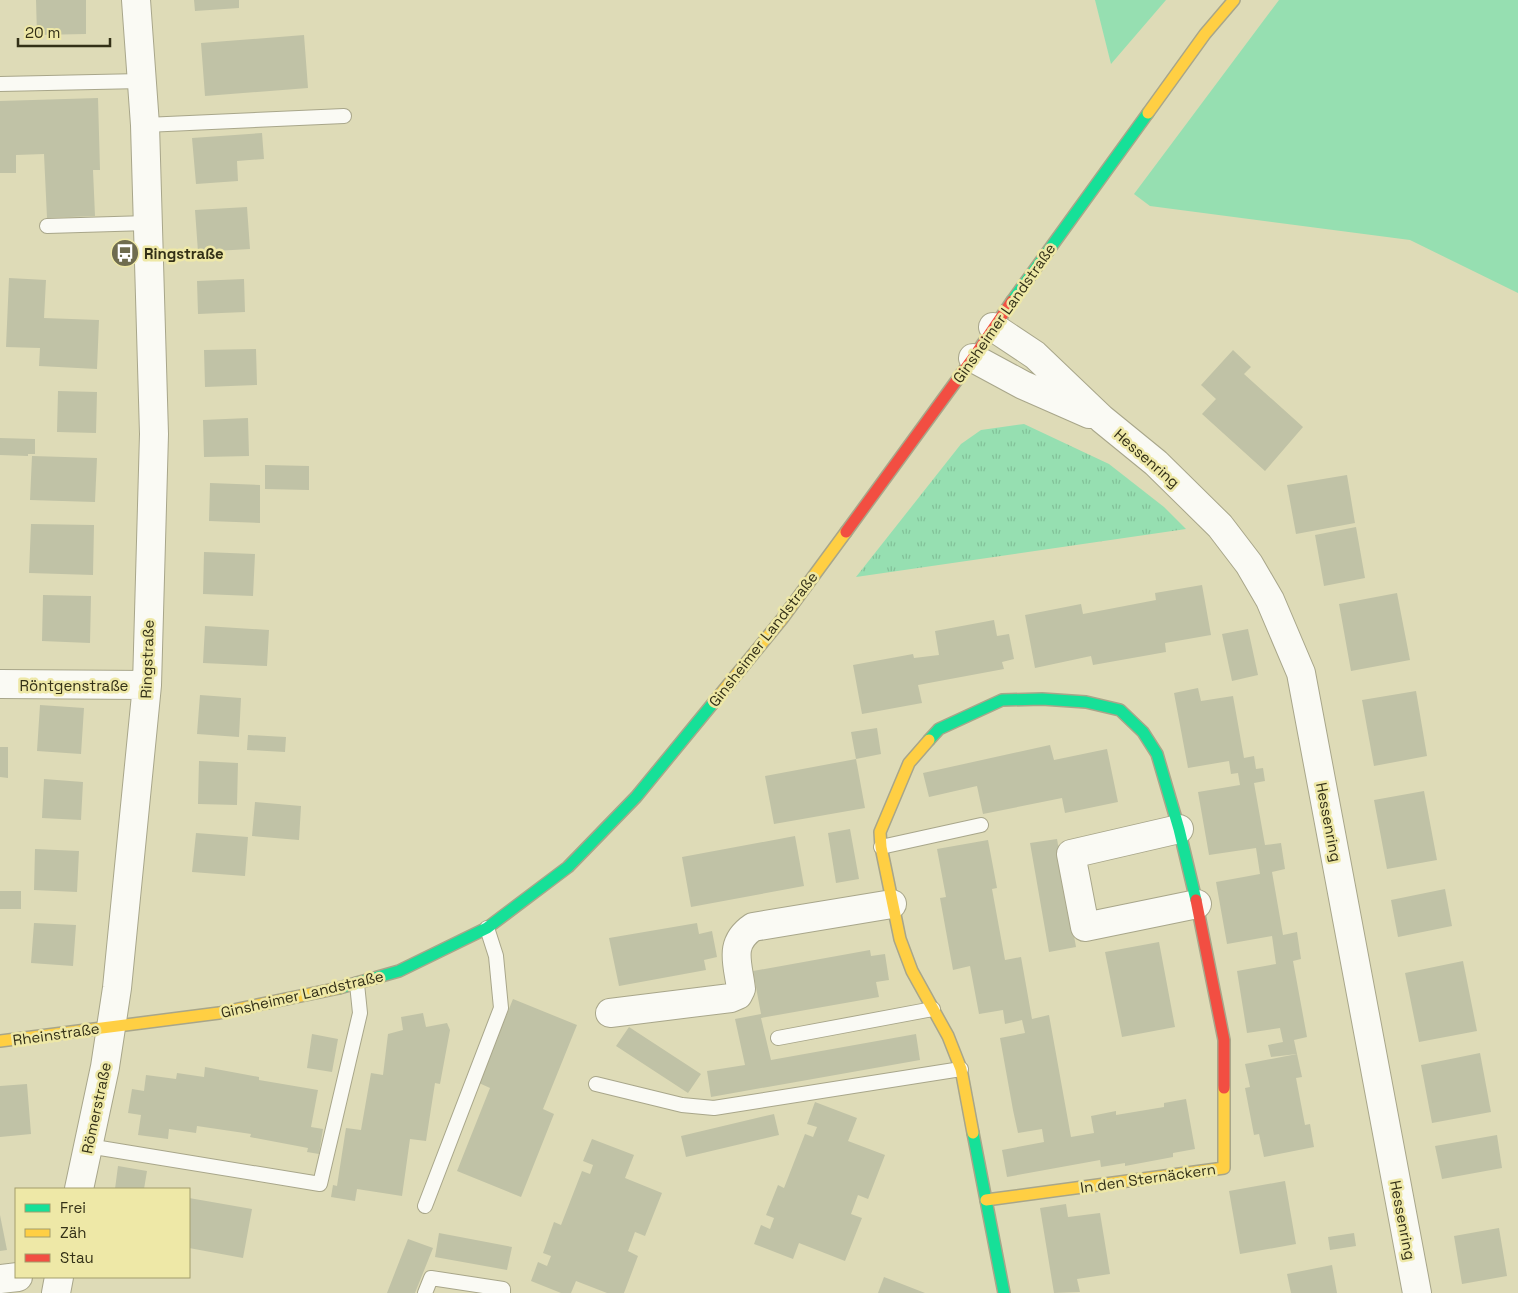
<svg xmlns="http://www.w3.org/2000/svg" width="1518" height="1293" viewBox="0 0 1518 1293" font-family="'Space Grotesk',sans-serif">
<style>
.grass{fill:url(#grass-tufts)}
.garden{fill:#96dfb1}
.building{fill:#c0c2a6}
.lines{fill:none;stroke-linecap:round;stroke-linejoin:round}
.lane-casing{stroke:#a8a68a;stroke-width:16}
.street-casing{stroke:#a8a68a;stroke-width:30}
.fast-casing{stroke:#a8a68a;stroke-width:14}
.slow-casing{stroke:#a8a68a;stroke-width:14}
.jam-casing{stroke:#a8a68a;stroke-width:14}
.lane{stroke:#fafaf4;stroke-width:14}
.street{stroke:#fafaf4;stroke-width:28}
.fast{stroke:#16e098;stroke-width:11}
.slow{stroke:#ffcf43;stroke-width:11}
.jam{stroke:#f24e42;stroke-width:11}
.labels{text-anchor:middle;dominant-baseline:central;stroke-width:5;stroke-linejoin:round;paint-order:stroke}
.poi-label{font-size:15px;font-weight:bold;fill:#333017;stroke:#eee8a7;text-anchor:start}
.street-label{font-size:15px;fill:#333017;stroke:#eee8a7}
</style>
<defs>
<pattern id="grass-tufts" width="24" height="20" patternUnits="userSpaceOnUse" patternTransform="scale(1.25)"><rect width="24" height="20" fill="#96dfb1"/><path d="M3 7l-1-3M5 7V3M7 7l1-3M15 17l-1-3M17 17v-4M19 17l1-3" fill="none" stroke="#82c098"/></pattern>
</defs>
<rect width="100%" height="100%" fill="#dedbb7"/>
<path class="grass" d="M1024 424 1109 464 1164 507 1186 529 856 577 961 444 981 430Z"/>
<path class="garden" d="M1095 0H1166L1111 64Z
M1279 0H1518V293L1410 240 1150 206 1134 194Z"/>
<path class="building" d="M36 0H86V34L37 35Z
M194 0H239V8L195 11Z
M304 35 308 88 205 96 201 43Z
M98 98 100 170H93L95 216 47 218 44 154 16 155V173H0V101Z
M262 133 264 159 237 161 238 181 196 184 192 138Z
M247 207 250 249 198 252 195 210Z
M9 278 46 280 44 318 99 320 97 369 39 366 40 348 6 347Z
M244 279 245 312 198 314 197 281Z
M256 349 257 385 205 387 204 350Z
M1233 350 1251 367 1244 374 1303 427 1265 471 1202 414 1216 399 1201 385Z
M58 391 97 392 96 433 57 432Z
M248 418 249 456 204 457 203 420Z
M0 438 35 439V454H28V456L0 455Z
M32 456 97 458 95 502 30 500Z
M265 465 309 466V490L265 489Z
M1347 475 1355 523 1296 534 1287 485Z
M210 483 260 485V523L209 521Z
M31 524 94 525 93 575 29 573Z
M1356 527 1365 578 1324 586 1315 535Z
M204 552 255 554 253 596 203 594Z
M1202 585 1211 635 1165 643 1166 652 1093 665 1091 656 1035 668 1025 615 1081 604 1083 614 1156 600 1155 593Z
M1397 593 1410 660 1351 671 1339 604Z
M43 595 91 596 90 643 42 641Z
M994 620 997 636 1009 634 1014 659 1002 662 1004 669 918 685 922 703 862 714 853 665 913 654 914 658 939 655 935 631Z
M205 626 269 630 267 666 203 663Z
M1248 629 1258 675 1232 681 1222 634Z
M1198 688 1201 701 1233 696 1244 758 1254 756 1256 769 1263 768 1265 781 1254 783 1265 845 1281 843 1285 869 1272 872 1283 935 1297 932 1301 959 1293 961 1307 1037 1294 1040 1297 1054 1271 1057 1268 1045 1283 1042 1280 1028 1247 1033 1237 971 1276 964 1272 936 1227 944 1216 882 1260 874 1256 848 1209 855 1198 792 1240 785 1238 773 1231 774 1229 761 1188 768 1174 693Z
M1416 691 1427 756 1374 766 1362 700Z
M200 695 241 698 239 737 197 734Z
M40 705 84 708 81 754 37 751Z
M877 728 881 754 856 759 851 732Z
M248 735 286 737 285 752 247 750Z
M1050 745 1054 760 1107 749 1118 802 1065 813 1062 798 983 814 977 786 929 797 923 773Z
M0 747H8V778L0 777Z
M856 759 865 808 774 824 765 776Z
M199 761 238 763 237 805 198 804Z
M44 779 83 782 81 820 42 818Z
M1424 791 1437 860 1387 869 1374 800Z
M255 802 301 806 299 840 252 836Z
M850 829 859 879 836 883 828 833Z
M196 833 248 837 245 876 192 872Z
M795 836 804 886 691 907 682 857Z
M1057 839 1076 947 1049 952 1030 843Z
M988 840 997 888 992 889 1005 960 1021 957 1032 1019 1049 1015 1071 1137 1094 1133 1091 1116 1116 1111V1115L1164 1107V1103L1186 1099 1195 1149 1173 1153V1157L1125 1166V1163L1101 1167 1100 1160 1007 1177 1002 1150 1044 1142 1042 1129 1018 1133 1013 1110 1000 1038 1025 1033 1022 1020 1005 1024 1003 1010 979 1014 970 966 953 970 940 898 946 897 937 849Z
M35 849 79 851 77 892 34 890Z
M1445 889 1452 926 1398 937 1391 900Z
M0 891H21V909H0Z
M34 923 76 925 73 966 31 963Z
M697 923 699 934 712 931 717 957 704 960 706 970 619 986 609 938Z
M1159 942 1175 1027 1122 1037 1105 952Z
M870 950 871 956 885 954 889 980 876 982 879 997 761 1018 771 1060 916 1034 920 1060 711 1097 707 1071 745 1065 735 1019 761 1014 753 971Z
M1463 961 1477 1031 1419 1042 1405 973Z
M513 999 577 1025 543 1109 554 1114 521 1197 457 1171 490 1088 479 1083Z
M423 1013 426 1027 447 1023 450 1030 440 1084 435 1083 426 1141 410 1139 402 1196 357 1189 355 1201 331 1197 333 1185 337 1186 346 1128 361 1130 371 1073 383 1075 388 1034 403 1030 401 1017Z
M629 1027 701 1074 688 1093 616 1046Z
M312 1034 338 1039 332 1072 307 1068Z
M1480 1053 1491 1112 1432 1123 1421 1065Z
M1297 1054 1302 1077 1296 1078 1305 1125 1310 1124 1314 1147 1264 1157 1259 1134 1254 1135 1245 1088 1250 1087 1245 1064Z
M205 1067 259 1077V1080L318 1090 311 1127 323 1129 319 1154 307 1152 308 1148 250 1137 251 1134 197 1126 196 1133 169 1129 168 1139 138 1135 141 1115 128 1113 132 1089 144 1091 146 1075 176 1079 177 1073 204 1077Z
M27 1084 31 1134 0 1137V1086Z
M815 1102 857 1118 848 1141 885 1155 868 1199 858 1195 851 1214 862 1218 845 1261 799 1243 793 1259 754 1244 761 1225 770 1229 774 1218 766 1215 778 1185 784 1188 805 1134 813 1137 817 1127 807 1124Z
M774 1114 779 1135 686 1157 681 1136Z
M1497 1135 1502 1168 1442 1179 1435 1146Z
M592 1139 634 1155 625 1178 662 1193 645 1236 635 1232 628 1251 638 1256 624 1293H607L576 1281 571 1293H561L531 1281 538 1262 547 1266 551 1256 543 1253 554 1222 561 1225 582 1171 590 1174 593 1165 583 1161Z
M118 1166 147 1171 144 1189H115Z
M1285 1181 1296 1244 1240 1254 1229 1191Z
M189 1198 252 1209 243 1258 189 1248Z
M1066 1204 1068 1217 1100 1213 1110 1274 1077 1279 1080 1292 1054 1293 1040 1208Z
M0 1215 7 1250 0 1251Z
M1499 1228 1507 1276 1462 1284 1454 1236Z
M439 1233 512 1247 507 1270 435 1257Z
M1354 1233 1356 1246 1330 1250 1328 1237Z
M408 1239 433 1248 415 1293H387Z
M1332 1265 1337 1293H1291L1287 1274Z
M884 1277 925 1293H878Z"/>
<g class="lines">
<defs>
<path id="lane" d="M0 84 142 81
M145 125 344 116
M47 226 148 223
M881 847 981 825
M778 1038 933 1009
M596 1084 682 1105 714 1108 961 1069
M88 1146 320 1184 360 1013 357 984
M425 1206 501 1008 496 956 487 928
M425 1293 431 1278 503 1289V1293"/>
<path id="street" d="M993 327 1035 355 1102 419 1156 463 1220 526 1249 564 1270 600 1301 673 1417 1293
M973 358 1023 385 1089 414
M0 684 147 685
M1179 829 1071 854 1085 927 1197 904
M610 1013 731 998 738 995 741 989C738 963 728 944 753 927L892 904
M79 1189 105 1067 117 988 147 685 154 434 145 125 136 0
M0 1279 18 1277
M56 1293 59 1277"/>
<path id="fast" d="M1012 301 1148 113
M929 740 939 729 1002 700 1042 699 1086 702 1120 710 1143 732 1157 754 1179 829 1196 900
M339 988 399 971 487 928 568 867 636 797 714 702
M973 1133 1004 1293"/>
<path id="slow" d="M1148 113 1205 34 1234 0
M714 702 782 619 846 532
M929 740 909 763 880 832 881 847 900 939 912 971 948 1036 961 1069 973 1133
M0 1041 219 1013 339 988
M986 1200 1224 1168V1088"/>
<path id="jam" d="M846 532 973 358 1012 301
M1196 900 1224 1040V1088"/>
</defs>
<use href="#lane" class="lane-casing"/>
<use href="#street" class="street-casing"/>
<use href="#fast" class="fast-casing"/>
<use href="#slow" class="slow-casing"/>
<use href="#jam" class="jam-casing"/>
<use href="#lane" class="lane"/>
<use href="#street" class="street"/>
<use href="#fast" class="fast"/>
<use href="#slow" class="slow"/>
<use href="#jam" class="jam"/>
</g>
<defs>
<symbol id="bus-disc" viewBox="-11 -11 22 22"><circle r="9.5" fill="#6f6c4f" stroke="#eee8a7"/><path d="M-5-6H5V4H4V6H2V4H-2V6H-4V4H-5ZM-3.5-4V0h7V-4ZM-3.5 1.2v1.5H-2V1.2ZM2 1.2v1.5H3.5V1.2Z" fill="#fff"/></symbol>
</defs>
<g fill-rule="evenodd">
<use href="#bus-disc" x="109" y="237" width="32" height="32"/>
</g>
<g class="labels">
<g class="poi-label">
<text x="144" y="253">Ringstraße</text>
</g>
<g class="street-label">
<text transform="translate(1004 313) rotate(-55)">Ginsheimer Landstraße</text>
<text transform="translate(1147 458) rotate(41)">Hessenring</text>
<text transform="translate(763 639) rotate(-52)">Ginsheimer Landstraße</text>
<text transform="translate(147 659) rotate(-88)">Ringstraße</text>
<text x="74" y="685">Röntgenstraße</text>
<text transform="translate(1329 822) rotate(79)">Hessenring</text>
<text transform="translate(302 994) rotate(-13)">Ginsheimer Landstraße</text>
<text transform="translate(56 1034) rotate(-8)">Rheinstraße</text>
<text transform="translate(96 1108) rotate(-78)">Römerstraße</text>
<text transform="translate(1148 1178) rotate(-8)">In den Sternäckern</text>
<text transform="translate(1403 1220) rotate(79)">Hessenring</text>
</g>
</g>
<rect x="15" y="1188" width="175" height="90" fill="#eee8a7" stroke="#a39e6d"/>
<rect x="25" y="1204" width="25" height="8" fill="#16e098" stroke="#a39e6d"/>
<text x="60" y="1213" font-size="15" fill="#333017">Frei</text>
<rect x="25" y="1229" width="25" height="8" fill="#ffcf43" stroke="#a39e6d"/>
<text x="60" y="1238" font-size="15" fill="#333017">Zäh</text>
<rect x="25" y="1254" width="25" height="8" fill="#f24e42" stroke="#a39e6d"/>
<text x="60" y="1263" font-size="15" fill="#333017">Stau</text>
<path d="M18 38v8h92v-8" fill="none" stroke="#333017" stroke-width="2.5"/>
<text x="25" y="38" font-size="15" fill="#333017" stroke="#eee8a7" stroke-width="4" paint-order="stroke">20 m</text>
</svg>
